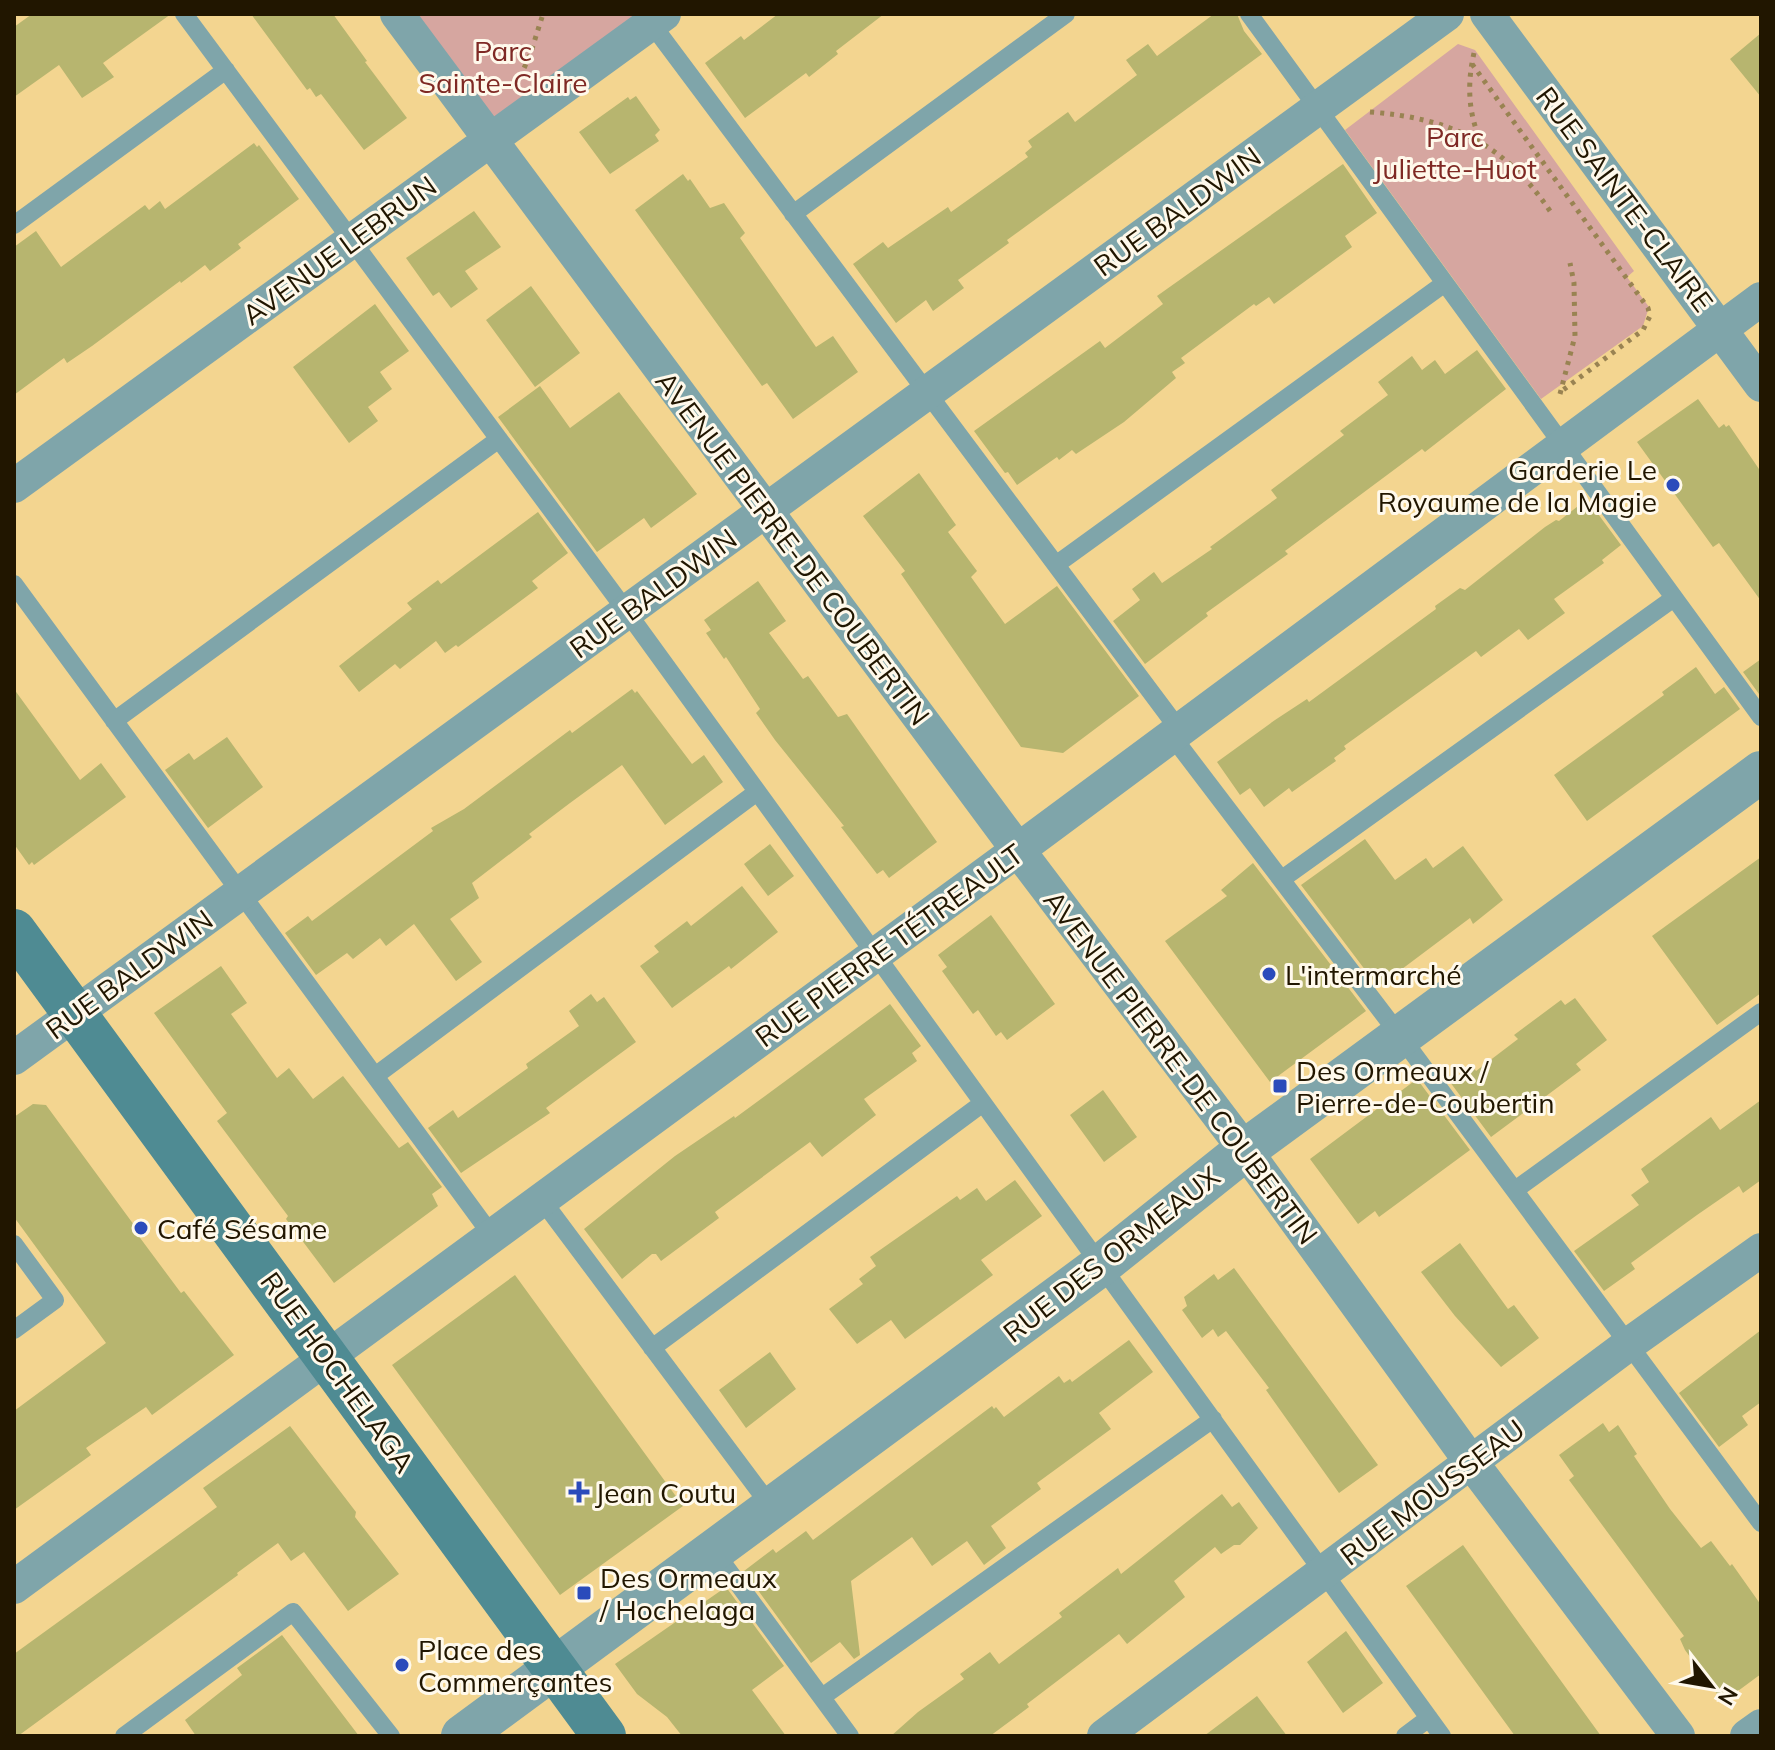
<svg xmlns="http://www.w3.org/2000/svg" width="1775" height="1750" viewBox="0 0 1775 1750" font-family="Mulish,sans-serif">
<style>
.green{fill:#d6a6a0}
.building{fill:#b7b56f}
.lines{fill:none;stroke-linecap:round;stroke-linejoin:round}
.path{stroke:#998352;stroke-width:5;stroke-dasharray:4 6;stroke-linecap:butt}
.service{stroke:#7fa5aa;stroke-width:18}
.minor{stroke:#7fa5aa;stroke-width:34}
.tertiary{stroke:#7fa5aa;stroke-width:42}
.secondary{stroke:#4f8b93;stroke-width:44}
.poi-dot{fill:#2b4bbb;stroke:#fff9eb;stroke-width:3}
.labels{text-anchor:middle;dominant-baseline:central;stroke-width:6;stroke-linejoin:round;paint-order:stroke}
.park-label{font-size:28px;fill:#7f2924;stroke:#fff9eb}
.street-label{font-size:28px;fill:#211600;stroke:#fff9eb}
.poi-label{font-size:28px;fill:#211600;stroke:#fff9eb;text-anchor:start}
</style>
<rect width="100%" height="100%" fill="#f3d590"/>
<path class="green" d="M397 14H664L490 139Z
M1458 44 1475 50 1634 271 1627 277 1649 307 1643 326 1541 399 1345 130Z"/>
<path class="building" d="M32 14H171L103 63 114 77 82 98 59 65 14 97V27Z
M251 14H333L367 61 365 62 407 118 364 150 321 94 316 97 310 88 307 90Z
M778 14H884L836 51 838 54 809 77 806 73 745 118 705 63 741 36 744 40Z
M1214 14H1237L1244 31 1262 54 1007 240 1009 243 958 280 964 288 933 311 926 300 896 323 853 264 883 242 888 248 948 207 951 212 1028 157 1025 153 1032 147 1028 141 1068 112 1075 122 1137 75 1126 60 1148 44 1157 56Z
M1761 33V97L1730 59Z
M636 96 660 130 655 135 659 141 610 174 579 132 628 97 630 100Z
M254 143 257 147 259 145 299 199 238 244 241 248 210 271 205 265 181 283 180 281 92 346 67 363 64 358 14 395V247L36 231 61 267 145 205 149 210 160 201 165 209Z
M1343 164 1377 213 1345 236 1352 247 1274 304 1269 297 1256 306 1254 304 1181 358 1185 363 1172 372 1176 378 1124 422 1076 454 1072 450 1059 460 1057 457 1017 485 1008 472 1005 473 974 431 1100 341 1105 348 1163 304 1157 296Z
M683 174 688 181 690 179 710 208 724 203 745 233 740 238 816 347 833 336 858 372 793 419 767 383 762 386 635 210Z
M474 211 501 247 465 271 478 289 451 308 439 292 433 296 406 258Z
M531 286 580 353 535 387 486 320Z
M375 304 409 351 380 372 392 389 368 407 378 421 349 443 293 367Z
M1477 350 1506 389 1425 452 1422 449 1285 551 1288 554 1206 613 1208 616 1145 664 1113 621 1140 600 1132 589 1154 572 1162 583 1212 549 1210 547 1277 498 1271 490 1344 435 1340 431 1388 395 1378 382 1412 356 1422 370 1435 360 1445 374Z
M540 386 570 428 619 392 697 494 651 528 644 518 597 552 498 417Z
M1698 399 1719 428 1724 424 1726 427 1729 425 1761 472V601L1719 543 1713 547 1637 442Z
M919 473 956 525 948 532 977 571 971 577 1005 624 1057 586 1139 696 1063 753 1021 747 901 574 905 571 863 516Z
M1587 499 1621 545 1602 560 1604 563 1554 599 1565 613 1528 640 1519 629 1481 657 1476 651 1344 746 1346 749 1334 758 1336 761 1292 792 1289 788 1264 807 1250 788 1240 795 1217 762 1275 720 1307 699 1309 702 1436 609 1435 606 1460 588 1465 590 1545 527 1556 520 1559 521Z
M538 512 568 553 532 581 538 588 458 647 456 645 445 653 436 641 400 669 395 664 359 692 339 666 412 609 407 603 438 580 441 584Z
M758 581 786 621 769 633 803 679 808 676 838 717 847 714 937 842 889 878 883 870 877 874 841 827 844 826 775 740 756 713 760 709 726 657 724 659 706 633 711 630 704 620Z
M1761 659V693L1759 694 1743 672Z
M1696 667 1715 694 1724 687 1740 709 1587 821 1554 775 1664 695 1662 692Z
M14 689 80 780 101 763 126 797 34 865 32 862 29 865 14 844Z
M632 689 635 693 637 691 692 764 704 755 723 782 665 825 622 765 570 803 529 834 532 837 472 883 479 898 450 919 482 962 456 981 414 924 386 946 380 938 353 959 347 953 316 975 285 933 308 916 312 921 433 831 431 828 464 809 570 730 572 733Z
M227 737 263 787 208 828 165 770 189 753 194 760Z
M1365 839 1395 880 1426 858 1433 868 1463 846 1503 900 1473 924 1470 918 1378 987 1301 885Z
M770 844 794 876 768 896 744 864Z
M1761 857V993L1717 1025 1652 936Z
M1253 863 1366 1011 1270 1082 1165 941 1227 896 1221 890Z
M742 886 778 932 731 969 729 966 672 1008 640 966 659 952 654 946 687 921 691 926Z
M991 915 1055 1004 1007 1040 1001 1032 996 1036 978 1010 973 1014 942 971 947 967 938 955Z
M221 966 247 1003 231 1014 277 1078 289 1068 313 1099 343 1076 399 1148 408 1142 442 1187 432 1194 438 1206 334 1283 286 1219 288 1216 217 1121 227 1113 154 1013Z
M591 994 597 1002 604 997 636 1042 546 1108 550 1113 461 1173 428 1128 453 1110 458 1118 528 1068 526 1064 579 1026 569 1011Z
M1575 998 1607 1040 1576 1064 1581 1070 1491 1137 1450 1082 1473 1066 1476 1071 1518 1039 1514 1035 1561 1000 1565 1005Z
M890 1004 921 1046 912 1053 917 1061 864 1099 876 1115 822 1157 810 1142 715 1212 719 1218 661 1261 656 1254H652L622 1279 584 1229 675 1156 734 1116 735 1118Z
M1417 1079 1470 1150 1379 1217 1375 1211 1358 1224 1310 1159Z
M1103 1090 1137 1137 1104 1162 1070 1115Z
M1761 1100V1180L1743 1193 1739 1186 1697 1215 1631 1263 1635 1269 1604 1291 1574 1251 1639 1205 1631 1195 1649 1182 1641 1169 1711 1117 1720 1130Z
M33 1104 46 1105 134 1225 132 1227 181 1293 184 1291 234 1355 152 1415 146 1407 86 1448 91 1455 14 1510V1411L106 1343 14 1217V1117Z
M1015 1180 1042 1216 981 1260 993 1275 905 1339 891 1320 857 1344 829 1309 863 1284 859 1279 876 1266 870 1257 957 1196 960 1200 977 1188 986 1201Z
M1460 1243 1508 1309 1514 1305 1539 1338 1501 1367 1455 1316 1421 1272Z
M1234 1268 1378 1465 1339 1493 1266 1390 1269 1388 1226 1331 1218 1337 1213 1329 1202 1338 1182 1310 1187 1306 1184 1297 1214 1274 1218 1280Z
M515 1275 683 1506 560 1595 392 1365Z
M1761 1330V1402L1742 1416 1748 1425 1719 1447 1679 1393Z
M1129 1340 1153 1372 1099 1413 1111 1429 1037 1483 1041 1489 991 1526 1006 1548 984 1565 967 1541 932 1566 912 1537 851 1581 860 1655 854 1659 840 1642 811 1663 744 1571 773 1549 776 1553 806 1531 813 1540 992 1406 994 1409 996 1407 1004 1417 1059 1376 1064 1383 1070 1379 1072 1382Z
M770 1352 796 1389 746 1428 719 1390Z
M1603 1423 1609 1432 1618 1425 1637 1454 1634 1456 1670 1509 1701 1548 1711 1541 1730 1566 1732 1564 1761 1605V1674L1723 1702 1685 1650 1680 1639 1684 1636 1569 1480 1574 1476 1559 1455Z
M290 1426 356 1512 355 1517 399 1574 348 1611 304 1552 291 1561 278 1543 237 1573 238 1575 18 1736H14V1654L217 1507 203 1488Z
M1222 1494 1232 1507 1239 1502 1258 1528 1240 1545H1234L1221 1554 1215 1547 1174 1581 1185 1597 1127 1644 1119 1634 1027 1704 1029 1707 990 1736H891L918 1712 964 1679 960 1674 990 1652 999 1664 1062 1617 1059 1613 1118 1568 1121 1574Z
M1463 1545 1511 1612 1601 1736H1515L1406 1586Z
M726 1587 784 1666 752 1690 786 1736H682L667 1717 637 1694 615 1664Z
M1346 1631 1383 1683 1343 1713 1307 1662Z
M282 1635 359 1736H196L185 1720 242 1675 237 1668Z
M1257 1696 1287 1736H1204Z"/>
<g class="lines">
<path class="path" d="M1474 53C1467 83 1468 114 1481 141
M1472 64 1648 308 1650 316 1643 330 1559 393
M520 77 530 55 543 14
M1370 112C1450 118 1504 143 1550 211
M1560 394 1575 336 1574 283 1570 263"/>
<path class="service" d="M184 14 627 612 1442 1736
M1249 14 1761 717
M651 23 1180 731
M793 214 1066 14
M14 225 226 70
M1057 564 1445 283
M14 584 493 1237
M114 721 499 439
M1172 736 1401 1037 1761 1523
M1282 879 1674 598
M375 1076 757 792
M1515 1190 1761 1012
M542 1200 772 1508
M14 1244 55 1300 14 1330
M652 1348 983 1103
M714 1551 850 1736
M822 1697 1213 1419
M124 1736 293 1612 391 1736
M1405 1736 1429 1718"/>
<path class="minor" d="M397 14 1018 850 1245 1150 1471 1462 1678 1736
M1487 14 1761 385
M14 486 664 14
M14 1058 1447 14
M14 1587 1018 850 1761 299
M1104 1736 1629 1344 1761 1250
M1747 1736 1761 1726"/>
<path class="tertiary" d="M462 1736 1101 1265 1245 1150 1761 772"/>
<path class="secondary" d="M14 931 604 1736"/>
</g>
<g class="poi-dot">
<circle cx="1673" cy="485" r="8"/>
<circle cx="1269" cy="974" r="8"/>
<rect x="1272" y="1078" width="16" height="16" rx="4"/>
<circle cx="141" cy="1228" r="8"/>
<path d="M575 1480h8v8h8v8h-8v8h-8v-8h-8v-8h8z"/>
<rect x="576" y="1585" width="16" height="16" rx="4"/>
<circle cx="402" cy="1665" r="8"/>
</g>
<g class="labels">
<g class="park-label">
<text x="503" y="50">Parc<tspan x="503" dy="32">Sainte-Claire</tspan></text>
<text x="1455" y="136">Parc<tspan x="1455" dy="32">Juliette-Huot</tspan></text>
</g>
<g class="street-label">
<text transform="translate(1625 199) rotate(53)">RUE SAINTE-CLAIRE</text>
<text transform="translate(1177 211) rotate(-36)">RUE BALDWIN</text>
<text transform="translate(339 250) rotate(-36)">AVENUE LEBRUN</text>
<text transform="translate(793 548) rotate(53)">AVENUE PIERRE-DE COUBERTIN</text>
<text transform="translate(653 593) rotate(-36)">RUE BALDWIN</text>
<text transform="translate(889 945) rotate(-36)">RUE PIERRE TÉTREAULT</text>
<text transform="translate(129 974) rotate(-36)">RUE BALDWIN</text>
<text transform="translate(1181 1067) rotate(53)">AVENUE PIERRE-DE COUBERTIN</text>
<text transform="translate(1111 1254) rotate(-38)">RUE DES ORMEAUX</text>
<text transform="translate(338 1372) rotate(54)">RUE HOCHELAGA</text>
<text transform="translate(1432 1492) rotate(-37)">RUE MOUSSEAU</text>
</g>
<g class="poi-label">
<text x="1657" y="469" text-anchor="end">Garderie Le<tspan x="1657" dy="32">Royaume de la Magie</tspan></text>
<text x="1285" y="974">L'intermarché</text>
<text x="1296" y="1070">Des Ormeaux /<tspan x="1296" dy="32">Pierre-de-Coubertin</tspan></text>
<text x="157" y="1228">Café Sésame</text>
<text x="595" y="1492">Jean Coutu</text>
<text x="600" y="1577">Des Ormeaux<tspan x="600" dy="32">/ Hochelaga</tspan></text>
<text x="418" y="1649">Place des<tspan x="418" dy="32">Commerçantes</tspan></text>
</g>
</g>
<rect width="1775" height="1750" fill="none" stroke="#211600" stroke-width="32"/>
<g transform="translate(1711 1686) rotate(121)" stroke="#fff9eb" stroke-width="6" paint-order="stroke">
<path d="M0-6L14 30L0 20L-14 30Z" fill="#211600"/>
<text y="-12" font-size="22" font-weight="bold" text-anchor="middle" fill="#211600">N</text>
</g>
</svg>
